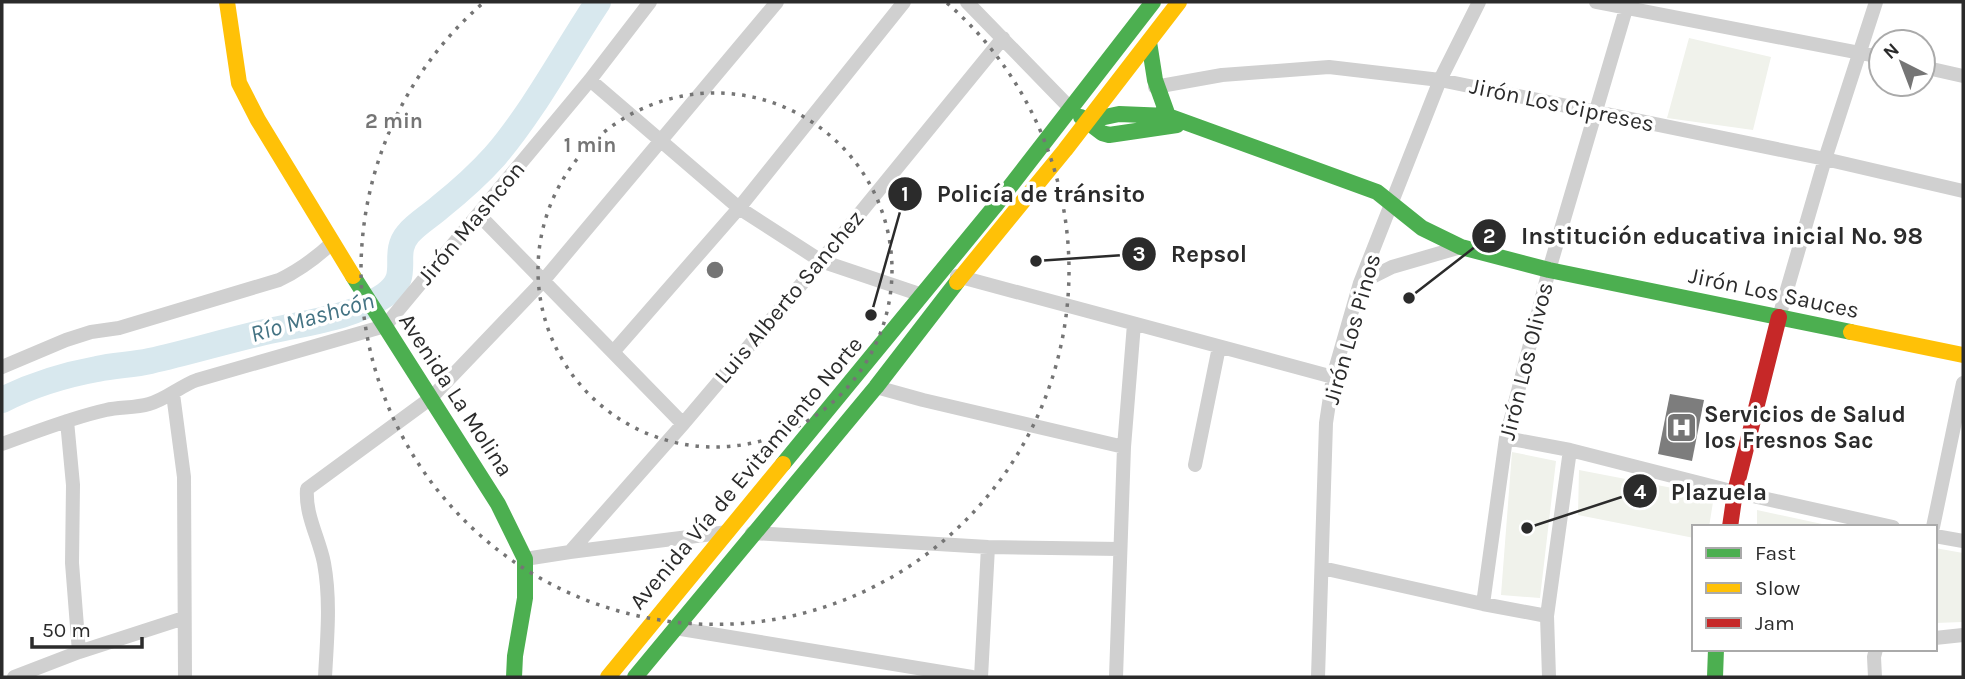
<svg xmlns="http://www.w3.org/2000/svg" width="1965" height="679" viewBox="0 0 1965 679" font-family="Karla,sans-serif">
<style>
.green{fill:#f0f2eb}
.lines{fill:none;stroke-linecap:round;stroke-linejoin:round}
.river{stroke:#d8e8ee;stroke-width:26}
.building{fill:#7d7d7d}
.street{stroke:#d0d0d0;stroke-width:14}
.fast{stroke:#4caf50;stroke-width:16}
.slow{stroke:#ffc107;stroke-width:16}
.jam{stroke:#c62828;stroke-width:16}
.ring{fill:none;stroke:#757575;stroke-width:3.5;stroke-dasharray:3.5 7}
.labels{text-anchor:middle;dominant-baseline:central;stroke-width:7;stroke-linejoin:round;paint-order:stroke}
.street-label{font-size:23px;fill:#2b2b2b;stroke:#fff}
.poi-label{font-size:23px;font-weight:bold;fill:#2b2b2b;stroke:#fff;text-anchor:start}
.water-label{font-size:24px;font-style:italic;fill:#447383;stroke:#fff}
.centre{fill:#757575;stroke:#fff;stroke-width:3.5}
.ring-label{font-size:21px;text-anchor:middle;font-weight:bold;fill:#757575;stroke:#fff;stroke-width:7;stroke-linejoin:round;paint-order:stroke}
.leader{fill:none;stroke:#2b2b2b;stroke-width:2.5}
.callout-dot{fill:#2b2b2b;stroke:#fff;stroke-width:2.5}
.mark-label{font-size:21px;text-anchor:middle;font-weight:bold;fill:#fff}
.callout-label{font-size:24px;text-anchor:middle;font-weight:bold;fill:#2b2b2b;stroke:#fff;stroke-width:7;stroke-linejoin:round;paint-order:stroke}
</style>
<rect width="100%" height="100%" fill="#fff"/>
<path class="green" d="M1689 38 1771 57 1753 130 1667 118Z
M1512 452 1556 461 1540 598 1501 595Z
M1579 470 1714 496 1709 527H1694V538L1578 515Z
M1757 510 1836 527H1757Z
M1935 548 1963 553V622L1935 623Z"/>
<g class="lines">
<path class="river" d="M2 400C32 385 64 375 97 369 115 365 133 365 150 361 191 352 232 339 274 330 310 322 354 317 385 295 413 276 390 255 408 234 416 224 430 216 440 207 460 191 478 175 495 156 535 109 564 53 598 2"/>
</g>
<path class="building" d="M1670 394 1704 400 1692 461 1658 454Z"/>
<g class="lines">
<path class="street" d="M967 2 1071 109
M1596 2 1881 57
M1923 67 1963 76
M590 80 739 208 821 261 922 295
M1155 87 1222 75 1329 67 1440 80 1825 159 1963 191
M479 215 683 424
M957 276 1333 377
M1360 283 1392 267 1461 247
M1779 317 1825 159 1876 2
M614 351 739 208 904 2
M2 367 66 340 91 332 119 328 279 280C300 270 316 258 333 242
M876 387 923 400 1124 447
M173 394 184 477 185 677
M67 421 73 485 72 563 79 652
M1506 438 1570 450 1735 492 1893 527
M2 444C36 432 70 418 106 410 120 407 135 408 149 404 167 399 180 386 197 380L385 326 590 80 650 2
M1195 465 1219 347
M1933 527 1963 383
M752 533 988 547 1120 549
M1935 536 1963 541
M570 552 683 424 821 261 1003 38
M525 559 570 552 728 532
M1322 568 1483 604 1547 616
M1483 604 1506 438 1549 270 1628 2
M675 628 972 677
M1935 638 1963 635
M14 677 79 652 184 618
M325 677C327 639 331 601 324 563 319 538 305 515 307 489L431 398 543 281 777 2
M981 677 988 547
M1116 677 1124 447 1134 324
M1318 677 1326 423 1333 377 1360 283 1440 80 1479 2
M1549 677 1547 616 1570 450
M1875 677 1874 657 1876 649"/>
<path class="fast" d="M1149 42 1155 80 1168 116
M1081 117 1102 133 1109 135 1177 125
M1086 121 1119 114 1168 116 1377 192 1422 228 1461 247 1549 270 1851 332
M353 276 498 504 525 559V598L515 656 514 677
M783 464 995 206 1153 2
M635 677 876 387 957 282
M1715 677 1716 649"/>
<path class="slow" d="M227 2 239 83 258 120 353 276
M957 282 1065 150 1179 2
M1851 332 1963 355
M608 677 783 464"/>
<path class="jam" d="M1730 527 1735 492 1779 317"/>
</g>
<g class="ring">
<circle cx="715" cy="270" r="177"/>
<path d="M947 3A354 354 0 1 1 483 3"/>
</g>
<defs>
<symbol id="hospital-square" viewBox="-11 -11 22 22"><rect x="-9" y="-9" width="18" height="18" rx="4" fill="#757575" stroke="#fff"/><path d="M-5-5h3v3.5h4V-5h3V5h-3V1.5h-4V5h-3Z" fill="#fff"/></symbol>
</defs>
<g fill-rule="evenodd">
<use href="#hospital-square" x="1664" y="410" width="35" height="35"/>
</g>
<g class="labels">
<g class="street-label">
<text transform="translate(1562 105) rotate(12)">Jirón Los Cipreses</text>
<text transform="translate(471 223) rotate(-50)">Jirón Mashcon</text>
<text transform="translate(1774 293) rotate(12)">Jirón Los Sauces</text>
<text transform="translate(789 297) rotate(-50)">Luis Alberto Sanchez</text>
<text transform="translate(1352 329) rotate(-74)">Jirón Los Pinos</text>
<text transform="translate(1526 361) rotate(-76)">Jirón Los Olivos</text>
<text transform="translate(456 395) rotate(57)">Avenida La Molina</text>
<text transform="translate(746 473) rotate(-50)">Avenida Vía de Evitamiento Norte</text>
</g>
<g class="poi-label">
<text x="1704" y="414">Servicios de Salud<tspan x="1704" dy="26">los Fresnos Sac</tspan></text>
</g>
<g class="water-label">
<text transform="translate(312 317) rotate(-16)">Río Mashcón</text>
</g>
</g>
<circle cx="715" cy="270" r="10" class="centre"/>
<g class="ring-label">
<text x="394" y="128">2 min</text>
<text x="590" y="152">1 min</text>
</g>
<path class="leader" d="M871 315L905 194M1409 298L1489 236M1036 261L1139 254M1527 528L1640 491"/>
<g class="callout-dot">
<circle cx="871" cy="315" r="7"/>
<circle cx="1409" cy="298" r="7"/>
<circle cx="1036" cy="261" r="7"/>
<circle cx="1527" cy="528" r="7"/>
<circle cx="905" cy="194" r="18"/>
<circle cx="1489" cy="236" r="18"/>
<circle cx="1139" cy="254" r="18"/>
<circle cx="1640" cy="491" r="18"/>
</g>
<g class="mark-label">
<text x="905" y="201">1</text>
<text x="1489" y="243">2</text>
<text x="1139" y="261">3</text>
<text x="1640" y="499">4</text>
</g>
<g class="callout-label">
<text x="1041" y="202">Policía de tránsito</text>
<text x="1722" y="244">Institución educativa inicial No. 98</text>
<text x="1209" y="262">Repsol</text>
<text x="1719" y="500">Plazuela</text>
</g>
<rect width="1965" height="679" fill="none" stroke="#2b2b2b" stroke-width="7"/>
<rect x="1692" y="525" width="245" height="126" fill="#ffffff" stroke="#aaaaaa" stroke-width="2"/>
<rect x="1706" y="548" width="35" height="10" fill="#4caf50" stroke="#aaaaaa" stroke-width="2"/>
<text x="1755" y="560" font-size="21" fill="#2b2b2b">Fast</text>
<rect x="1706" y="583" width="35" height="10" fill="#ffc107" stroke="#aaaaaa" stroke-width="2"/>
<text x="1755" y="595" font-size="21" fill="#2b2b2b">Slow</text>
<rect x="1706" y="618" width="35" height="10" fill="#c62828" stroke="#aaaaaa" stroke-width="2"/>
<text x="1755" y="630" font-size="21" fill="#2b2b2b">Jam</text>
<g transform="translate(1902 63) rotate(318)"><circle r="33" fill="#ffffff" stroke="#aaaaaa" stroke-width="2"/>
<path d="M0-5L12 26L0 18L-12 26Z" fill="#757575"/>
<text y="-10" font-size="19" font-weight="bold" text-anchor="middle" fill="#2b2b2b">N</text>
</g>
<path d="M32 637v10h110v-10" fill="none" stroke="#2b2b2b" stroke-width="3.5"/>
<text x="42" y="637" font-size="21" fill="#2b2b2b" stroke="#ffffff" stroke-width="5" paint-order="stroke">50 m</text>
</svg>
